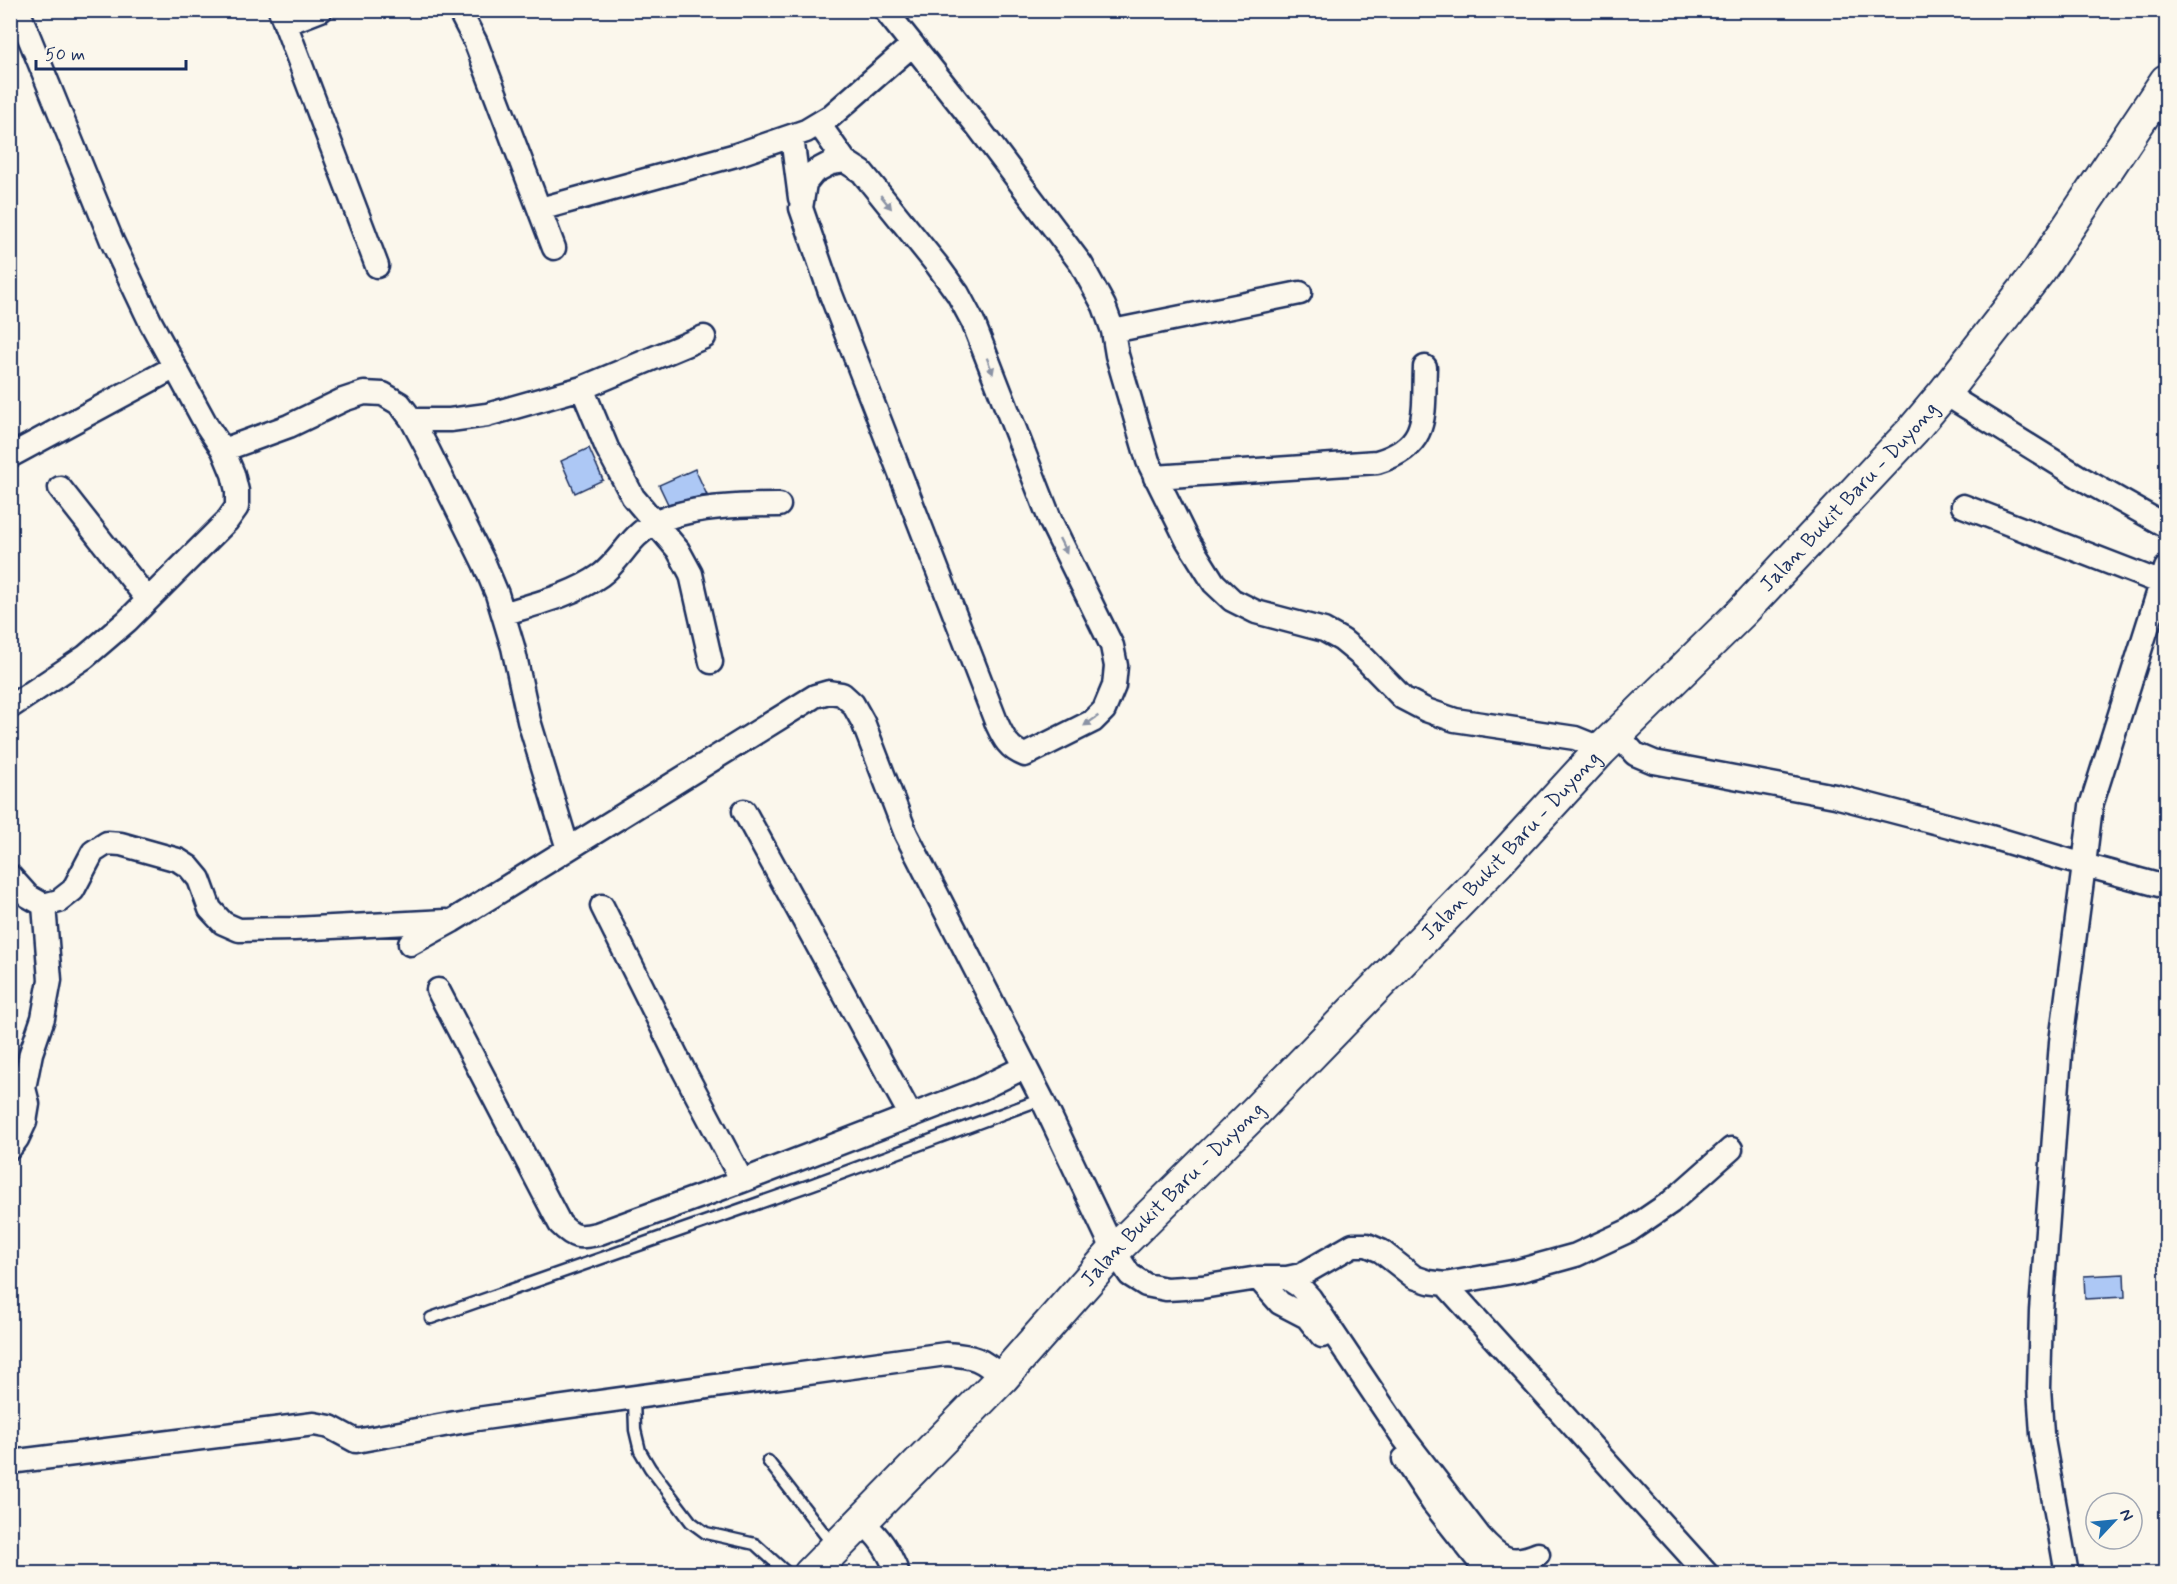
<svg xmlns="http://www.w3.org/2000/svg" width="2177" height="1584" viewBox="0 0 2177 1584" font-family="Mynerve,sans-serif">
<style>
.building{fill:#adc8f5;stroke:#1b2f5e;stroke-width:1.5}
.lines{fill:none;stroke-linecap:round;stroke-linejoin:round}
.service-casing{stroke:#1b2f5e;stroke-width:15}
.minor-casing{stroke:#1b2f5e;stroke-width:27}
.secondary-casing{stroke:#1b2f5e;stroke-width:36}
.service{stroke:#fbf7ec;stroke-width:10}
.minor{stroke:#fbf7ec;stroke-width:22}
.secondary{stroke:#fbf7ec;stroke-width:32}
.oneway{fill:#8b93a5}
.labels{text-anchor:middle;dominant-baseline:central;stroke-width:4.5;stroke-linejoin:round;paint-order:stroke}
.street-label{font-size:21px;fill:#1b2f5e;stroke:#fbf7ec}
</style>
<rect width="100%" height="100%" fill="#fbf7ec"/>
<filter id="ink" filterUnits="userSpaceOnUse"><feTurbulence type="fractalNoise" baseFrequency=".0167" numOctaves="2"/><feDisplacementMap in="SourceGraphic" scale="12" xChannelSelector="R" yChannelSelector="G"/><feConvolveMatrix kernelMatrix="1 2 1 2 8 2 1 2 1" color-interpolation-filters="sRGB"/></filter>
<g filter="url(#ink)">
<path class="building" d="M589 448 603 480 575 493 561 461Z
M695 469 707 495 668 504 659 485Z
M2124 1274 2125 1297 2085 1299 2084 1276Z"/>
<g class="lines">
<defs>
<path id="service" d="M889 16 914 10
M431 1318 813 1184 1042 1099
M634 1398 635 1430 640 1451 650 1468 691 1522 706 1533 755 1544 788 1574
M768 1461 833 1545"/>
<path id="minor" d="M280 10 377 266
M459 10 476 43 554 248
M885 10 978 127 1081 264 1104 306 1113 331 1117 355 1148 461 1187 540 1214 583 1232 600 1256 612 1324 630 1342 640 1364 658 1403 698 1426 710 1455 720 1575 738 1590 744 1600 751
M285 24 321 10
M819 124 845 161 862 172 937 265 958 294 973 322 1051 522 1112 646 1116 666 1114 686 1104 710 1093 721 1025 755C1009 749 1004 739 997 724L830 292 801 208 805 183 814 172 831 163 845 161
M792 137 800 198
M540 209 736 155 806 131 831 116 912 45
M1113 331 1300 293
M582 388 607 448 633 497 678 550 691 574 711 662
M1944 393 2081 478 2166 526
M412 420H450L487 415 582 388 704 337
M223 450 289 426 343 400 364 393 383 394 400 404 412 420 428 450 484 563 497 594 513 647 529 721 568 849
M10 456 175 367
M1155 477 1377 462C1431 446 1423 414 1425 367
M60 488 148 600
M1963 506 2162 583
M2166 568 2091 806 2084 865 2166 887
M503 614C535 604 573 595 601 575 621 560 630 536 653 524 687 506 741 505 779 505
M10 707 85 657 127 621 227 521 237 507V491L233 474 223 450 207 426 151 323 112 241 18 10
M1617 734 1635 754 1654 762 1835 796 1984 835 2084 865 2061 1042 2041 1311 2039 1388 2042 1434 2067 1574
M744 811 911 1116
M10 876 28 896 44 905 59 901 73 890 93 852 107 843 121 844 178 860 189 867 199 879 210 909 223 923 239 930 294 929 446 921
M602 906 683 1069 742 1181
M410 944 452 921 815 696 829 692 842 694 853 704 863 722 906 834 1042 1099 1114 1251 1130 1275 1146 1285 1166 1289 1202 1287 1258 1278H1287L1301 1275 1353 1245H1367L1381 1251 1414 1277 1429 1282 1445 1284 1518 1271 1576 1255 1630 1230 1671 1202 1731 1149
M438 990 560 1224C574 1238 579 1238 597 1234L742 1181 980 1089 1025 1067
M10 1148 17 1139 25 1122 28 1104 24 1088 31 1053 43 1018 50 980 44 905
M1258 1278 1280 1303 1307 1317 1322 1336
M1287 1278 1299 1286 1310 1298 1403 1437 1480 1537C1499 1558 1510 1566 1538 1554
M1445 1284 1707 1574
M1404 1459 1433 1503 1489 1574
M10 1462 314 1424 330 1427 356 1441 477 1419 946 1354C973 1356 982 1358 1002 1378
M861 1522C880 1536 889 1552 898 1574"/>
<g id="secondary">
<path id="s1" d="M810 1574 1002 1378 1114 1251 1255 1112 1498 862 1600 751 1742 612 1913 430 1944 393 2039 271 2166 81"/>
</g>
</defs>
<use href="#service" class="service-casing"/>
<use href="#minor" class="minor-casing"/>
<use href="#secondary" class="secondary-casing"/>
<use href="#service" class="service"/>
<use href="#minor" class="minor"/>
<use href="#secondary" class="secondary"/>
</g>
<defs><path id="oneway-solid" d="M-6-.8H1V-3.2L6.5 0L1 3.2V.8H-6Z" transform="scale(1.5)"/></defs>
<g class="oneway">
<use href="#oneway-solid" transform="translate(886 202) rotate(51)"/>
<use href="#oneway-solid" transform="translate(990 366) rotate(69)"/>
<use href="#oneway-solid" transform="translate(1063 546) rotate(64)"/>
<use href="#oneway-solid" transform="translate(1091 721) rotate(145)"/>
</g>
</g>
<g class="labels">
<g class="street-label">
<text stroke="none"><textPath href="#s1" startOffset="1497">Jalan Bukit Baru - Duyong</textPath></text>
<text stroke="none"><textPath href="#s1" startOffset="1011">Jalan Bukit Baru - Duyong</textPath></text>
<text stroke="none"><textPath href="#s1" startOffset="525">Jalan Bukit Baru - Duyong</textPath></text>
</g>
</g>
<rect width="2177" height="1584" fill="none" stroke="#fbf7ec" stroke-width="36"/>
<rect x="18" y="18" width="2141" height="1548" fill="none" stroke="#1b2f5e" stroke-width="2" filter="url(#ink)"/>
<g transform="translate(2114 1521) rotate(64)"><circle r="28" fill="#fbf7ec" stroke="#a1a7b3" stroke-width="1.5"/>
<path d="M0-4.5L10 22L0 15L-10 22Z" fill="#1f6fb2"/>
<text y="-9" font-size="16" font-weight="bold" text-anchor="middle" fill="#1b2f5e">N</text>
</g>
<path d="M36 60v9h150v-9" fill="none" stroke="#1b2f5e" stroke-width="3"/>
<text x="45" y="60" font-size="18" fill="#1b2f5e" stroke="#fbf7ec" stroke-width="4.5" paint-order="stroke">50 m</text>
</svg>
